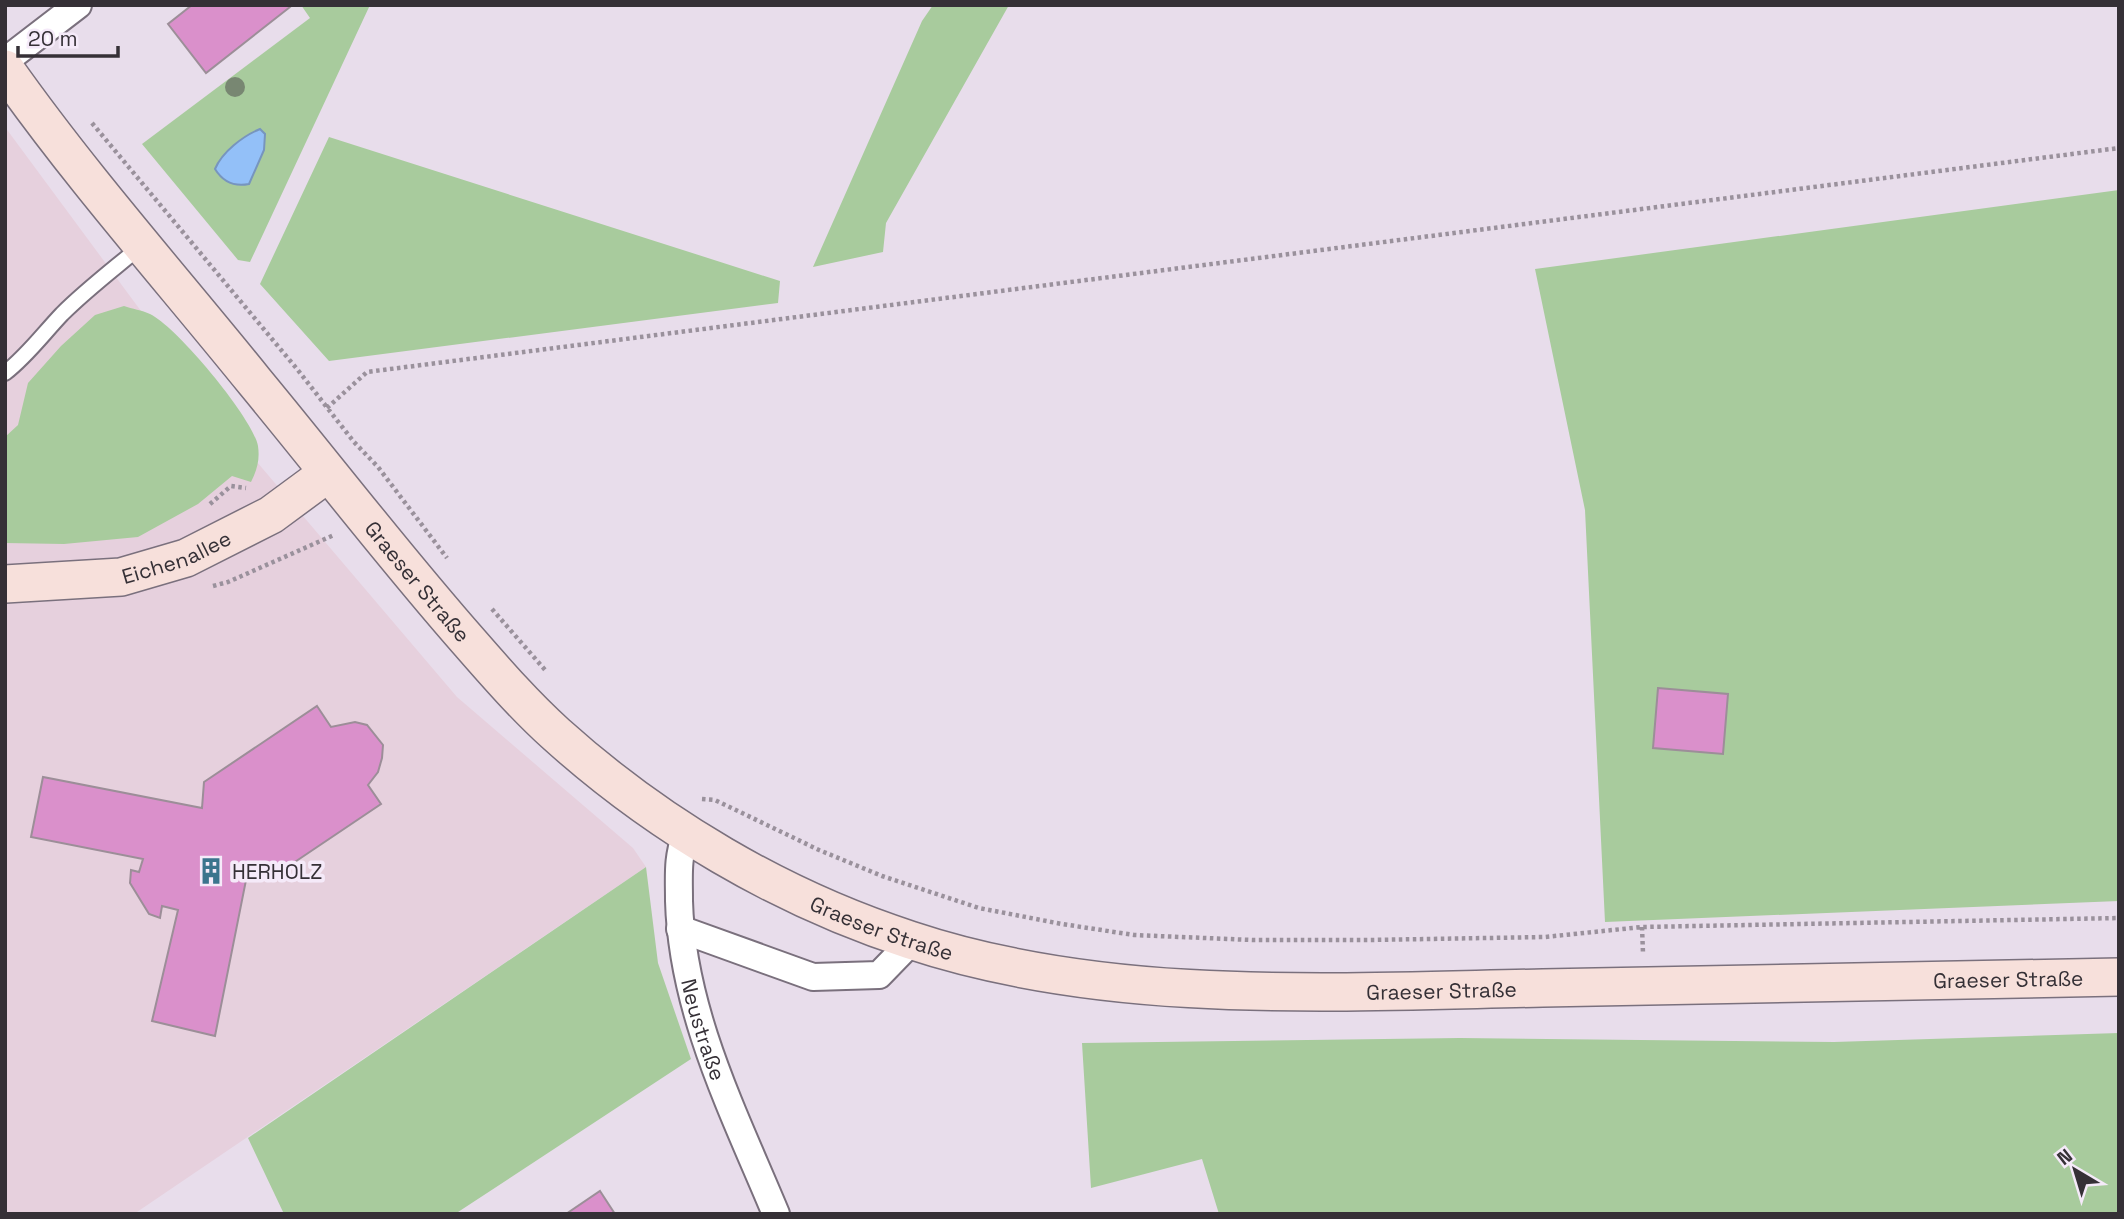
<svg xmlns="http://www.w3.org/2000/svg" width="2124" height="1219" viewBox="0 0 2124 1219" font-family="'Space Grotesk',sans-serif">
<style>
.industrial{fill:#e6d0dd}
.green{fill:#a8cb9d}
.water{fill:#93c0f8;stroke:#7795be;stroke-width:2}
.building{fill:#da90cb;stroke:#9c8e98;stroke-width:2}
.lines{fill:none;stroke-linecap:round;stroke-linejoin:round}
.lane-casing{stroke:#7a707d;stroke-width:18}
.street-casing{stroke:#7a707d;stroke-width:30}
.secondary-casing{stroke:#7a707d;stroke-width:40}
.path{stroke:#9a919c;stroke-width:4.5;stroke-dasharray:3.5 3.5;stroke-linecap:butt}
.lane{stroke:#fff;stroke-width:14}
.street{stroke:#fff;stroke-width:26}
.secondary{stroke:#f7e0db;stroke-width:37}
.tree{fill:#788772}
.labels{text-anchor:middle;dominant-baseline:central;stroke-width:7;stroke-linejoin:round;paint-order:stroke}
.street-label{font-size:21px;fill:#353036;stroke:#f5eaf9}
.poi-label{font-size:21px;fill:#353036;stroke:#f5eaf9;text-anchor:start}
</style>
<rect width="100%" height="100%" fill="#e8ddeb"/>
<path class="industrial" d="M5 127 223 422 457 697 633 848 646 867 134 1214H5Z"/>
<path class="green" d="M301 5H370L250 262 238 260 142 144 310 18Z
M933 5H1009L886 223 883 252 813 267 922 21Z
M329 137 780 281 778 303 329 361 260 284Z
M2119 190V901L1605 922 1585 510 1535 269Z
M124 306C132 309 142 310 150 314 176 326 253 418 258 446 260 460 257 470 251 482L232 476 198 504 138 537 64 544 5 543V437L18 425 28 383 61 346 95 315Z
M646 867 658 963 691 1059 455 1214H284L248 1138Z
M2119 1033V1214H1219L1202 1159 1091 1188 1082 1043 1460 1038 1834 1042Z"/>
<path class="water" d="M260 129 265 134 264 150 249 184C234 187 223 182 215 169 222 152 243 136 260 129Z"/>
<path class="building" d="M192 5H289L290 7 206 73 168 24Z
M1658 688 1728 694 1723 754 1653 748Z
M317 706 331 727 355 722 367 725 383 745 382 758 378 772 368 785 381 804 271 878 247 875 215 1036 152 1021 178 910 162 906 160 918 149 914 130 883 131 870 139 872 143 859 31 837 43 777 202 808 204 782Z
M600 1191 615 1214H566Z"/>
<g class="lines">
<defs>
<path id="lane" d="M5 373C27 356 43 334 62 314 87 289 115 268 141 246"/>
<g id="street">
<path d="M5 61 78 5"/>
<path id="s1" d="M686 833C677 860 679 873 679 901 682 1012 734 1113 776 1214"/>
<path d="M680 929 813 977 879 975 912 941"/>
</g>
<g id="secondary">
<path id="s2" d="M5 69C82 178 171 278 255 382 327 469 395 558 470 643 497 674 525 706 556 734 657 825 780 898 910 940 1108 1006 1337 992 1543 988 1735 984 1927 980 2119 977"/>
<path id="s3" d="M5 584 121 577 186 558 271 515 328 473"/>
</g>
</defs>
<use href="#lane" class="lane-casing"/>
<use href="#street" class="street-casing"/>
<use href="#secondary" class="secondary-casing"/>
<path class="path" d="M92 123 297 369 354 442 378 467 447 558
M327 408 367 372 2119 148
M210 504 231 486 246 488
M213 586 228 582 334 535
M492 609 546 671
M702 799 715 800 819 850 882 876 979 908 1062 924 1134 935 1252 940H1369L1545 937 1642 927 2119 918
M1642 927 1643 953"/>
<use href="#lane" class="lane"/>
<use href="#street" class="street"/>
<use href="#secondary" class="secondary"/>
</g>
<circle class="tree" cx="235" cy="87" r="10"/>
<defs>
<symbol id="building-bare" viewBox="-9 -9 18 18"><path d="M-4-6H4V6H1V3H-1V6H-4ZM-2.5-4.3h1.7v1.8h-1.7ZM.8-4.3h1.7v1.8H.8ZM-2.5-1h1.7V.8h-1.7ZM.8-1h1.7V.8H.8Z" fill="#3b748d" stroke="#f5eaf9" stroke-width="2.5" paint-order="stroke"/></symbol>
</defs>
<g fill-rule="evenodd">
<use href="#building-bare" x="192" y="852" width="38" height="38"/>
</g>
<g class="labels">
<g class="street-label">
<text stroke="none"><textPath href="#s3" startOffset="175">Eichenallee</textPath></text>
<text stroke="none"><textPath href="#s2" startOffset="658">Graeser Straße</textPath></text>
<text stroke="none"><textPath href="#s2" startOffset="1246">Graeser Straße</textPath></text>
<text stroke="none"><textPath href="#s2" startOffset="2380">Graeser Straße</textPath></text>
<text stroke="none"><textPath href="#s2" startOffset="1813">Graeser Straße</textPath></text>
<text stroke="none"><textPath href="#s1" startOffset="200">Neustraße</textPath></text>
</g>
<g class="poi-label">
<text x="232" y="871">HERHOLZ</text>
</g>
</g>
<rect width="2124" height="1219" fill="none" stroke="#353036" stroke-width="14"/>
<g transform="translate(2075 1170) rotate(322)" stroke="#f5eaf9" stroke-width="5" paint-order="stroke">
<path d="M0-5L12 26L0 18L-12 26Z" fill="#353036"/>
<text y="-10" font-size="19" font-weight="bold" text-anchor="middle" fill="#353036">N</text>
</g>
<path d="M18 46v10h100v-10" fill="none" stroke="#353036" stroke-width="3.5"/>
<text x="28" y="46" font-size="21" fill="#353036" stroke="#f5eaf9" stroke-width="5" paint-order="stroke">20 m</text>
</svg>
